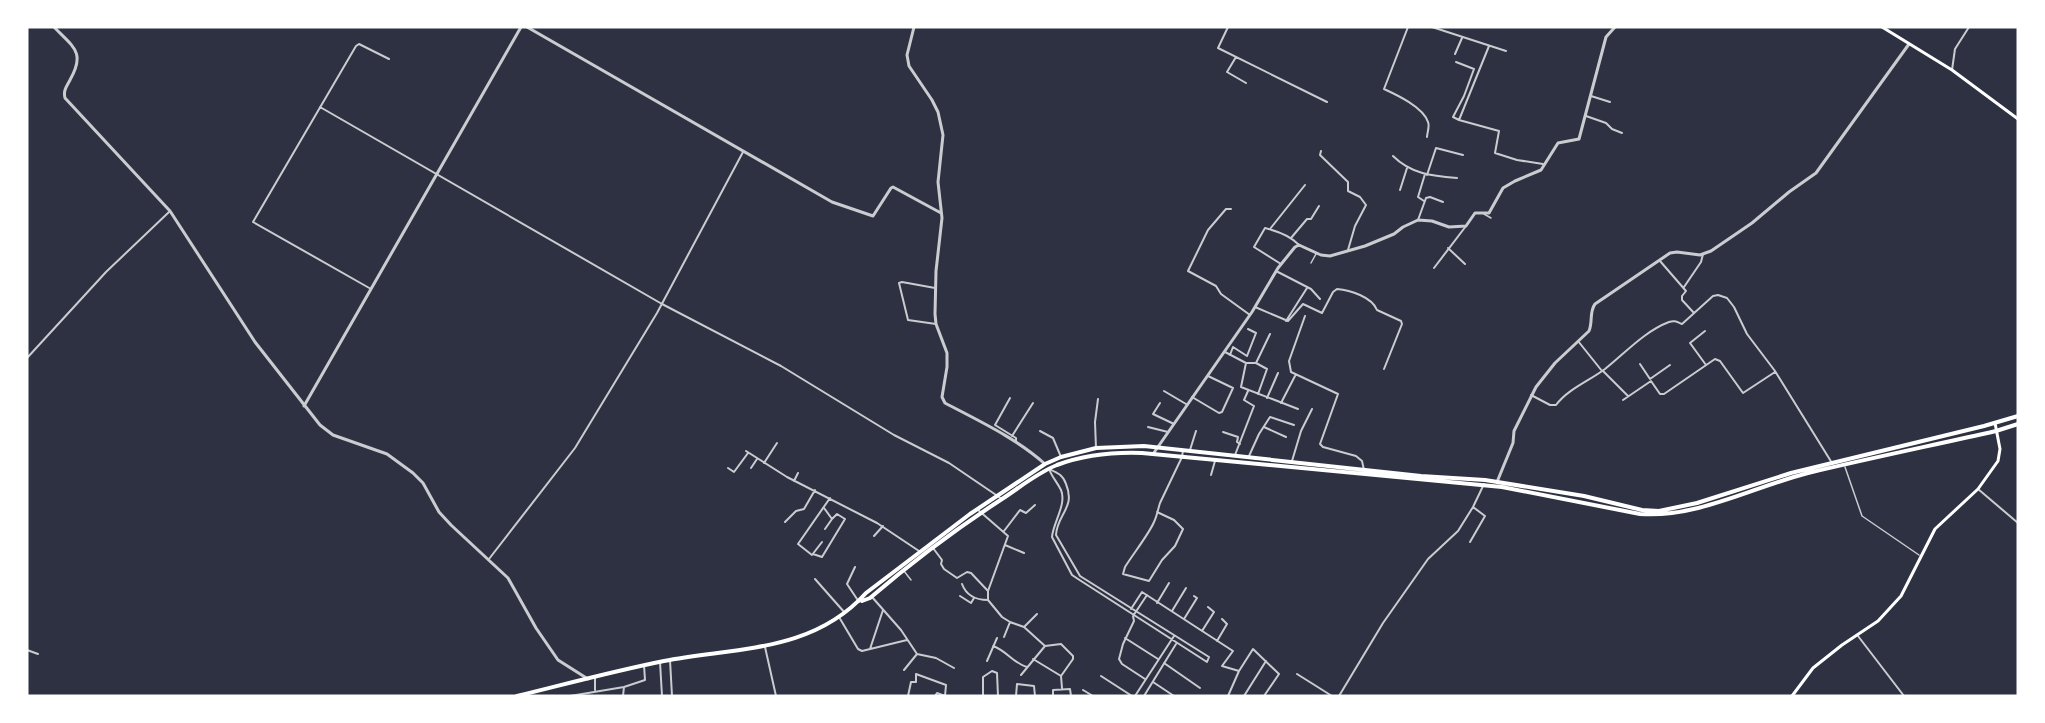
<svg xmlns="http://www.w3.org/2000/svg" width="2045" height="723" viewBox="0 0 2045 723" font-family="'Open Sans',sans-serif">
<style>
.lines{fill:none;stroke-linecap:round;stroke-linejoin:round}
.service{stroke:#caccd0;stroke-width:1.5}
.minor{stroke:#caccd0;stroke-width:2}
.tertiary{stroke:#caccd0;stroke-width:3}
.secondary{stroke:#fff;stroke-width:3}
.trunk{stroke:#fff;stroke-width:4}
</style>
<rect width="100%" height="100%" fill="#2d3142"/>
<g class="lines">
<path class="service" d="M1484 214 1491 218
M1311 263 1316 254
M1845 467 1862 516 1919 555
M904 571 911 580"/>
<path class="minor" d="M1228 27 1218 48 1327 102
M1408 27 1384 89C1397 95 1423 107 1428 122 1430 126 1427 133 1427 137
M1432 27 1506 51
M1489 46 1459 120 1499 131 1495 153 1517 160 1543 164
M1455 54 1462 38
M1236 57 1227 72 1246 83
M1456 62 1474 69 1464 96 1453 117 1459 120
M1952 70 1955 49 1969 27
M1591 96 1610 102
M320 107 662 304 781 366 894 435 949 463 1002 499
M1586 116 1606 123 1612 129 1622 133
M1321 151 1320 155 1348 182V191L1360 197 1366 205 1355 226 1348 250
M1393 156C1411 174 1432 176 1457 178
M1427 175 1436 148 1463 155
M1400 190 1407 168
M1424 201 1418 197 1425 174
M1231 209H1226L1208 230 1188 271 1216 286 1221 294 1250 315
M1418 220 1426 198 1430 197 1443 202
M1270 229 1305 185
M1291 238 1307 219H1311L1319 206
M1448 248 1465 264
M1660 261 1686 291 1682 296V300L1694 313
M1281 264 1254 247 1265 228C1277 231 1290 235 1299 245
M1434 268 1466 226
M1276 271 1311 289 1320 299
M1684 287 1701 262 1703 254
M935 288 902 282 899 283 908 320 936 324
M371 289 253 222 356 46 359 44 389 59
M1255 307 1288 321 1303 304 1322 313 1333 292 1337 289C1350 290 1372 297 1377 310L1401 321 1402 324 1384 369
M1305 316 1289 361 1291 372 1338 394 1320 444 1323 447 1356 456 1362 461 1364 470
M1286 321 1307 288
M1705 331 1690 343 1706 365
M1578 341 1602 371
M1225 352 1246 363H1256L1270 334
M1230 355 1233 347 1247 356 1256 333 1248 329
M27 358 106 272 169 212
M1246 363 1241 387 1298 409
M1256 363 1267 369 1258 394
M1640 364 1650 379
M1603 371 1628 396
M1650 379 1670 365
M1164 391 1186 404
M1531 395 1550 405H1556C1568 389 1589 381 1605 369 1625 353 1645 331 1669 322 1675 320 1677 322 1682 324L1713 296 1718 295 1727 298 1734 307 1747 334 1775 371 1832 463
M1192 397 1219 413 1222 412 1233 388 1208 376
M1010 398 995 425 1016 438V442
M1267 398 1278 373
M1623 400 1651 381 1660 394H1664L1715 359 1720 361 1743 393 1775 372
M1160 403 1153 414 1174 424
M1281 403 1295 376
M1148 427 1168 432
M1264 427 1286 437
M1040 431 1053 438 1061 457
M1223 432 1238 437 1237 442 1240 444
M1012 436 1033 403
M1096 448 1095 422 1098 399
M1190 450 1196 431
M746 451 787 477 877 523 919 551
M1235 455 1254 406 1244 400 1248 391
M1249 456 1259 434 1270 417 1294 425
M1292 461 1301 431 1312 409
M764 463 777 443
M728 468 734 472 748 453
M751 468 757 459
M1049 469C1058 473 1063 475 1066 484 1076 508 1057 514 1056 535L1080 576 1209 657 1207 662 1078 579 1072 575 1052 537C1053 523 1067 504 1061 490 1057 482 1052 477 1049 469Z
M1211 475 1215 461
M794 481 798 473
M1978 489 2018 523
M824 508 832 519 825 529
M977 509 1008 536 988 591V600L1002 617 1010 622 1024 627 1045 646 1061 644 1073 656V659L1061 676 1062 688
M1157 512 1174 520 1183 529 1175 546 1162 560 1149 581 1123 574 1125 567C1133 554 1149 534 1154 522 1157 516 1158 509 1160 503L1182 457 1183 450
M785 522 796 511 804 509 815 490
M1004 531 1020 510 1026 513 1035 505
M874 536 883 526
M822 542 812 555 798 544 830 498
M1470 542 1485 516 1473 507
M1005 545 1024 553
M933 548 942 560 941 564 944 569 957 578 967 572 971 573 988 591
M813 554 822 557 845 519 837 514 832 519
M489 559 575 448 657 313 743 152
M855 567 847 584 859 602
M815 579 845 613
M962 584C966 595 976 600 988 600
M960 596 971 603 974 598
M872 597 901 630 917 654 904 670
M1157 603 1169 583
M1131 609 1142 592 1233 651 1222 666 1239 671
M1172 611 1186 588
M839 617 858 649 862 651 907 640
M1184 619 1197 598 1194 596
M1024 627 1037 614
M1202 631 1214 612 1208 607
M1858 636 1904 696
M1004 637 1010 622
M1125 638 1158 659
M1217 641 1227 624 1222 619
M993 646C1007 651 1013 663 1027 667
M765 647 776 696
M870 649 883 610
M27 650 38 654
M917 654 936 658 954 668
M1033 659 1061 676
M670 660 672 696
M987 661 997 638
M660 662 662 696
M1164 663 1200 688
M1297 674 1332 696
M1021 675 1045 646
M1101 676 1132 696
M1145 679 1122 664 1119 659 1123 644 1134 621 1133 616 1147 595
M1153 682 1174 696
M595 690V677
M1083 690 1093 696
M570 696 624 687 645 680 644 665
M623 696 624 687
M908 696 911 682H916V674L946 685 945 696 937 693 935 696
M983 696V677L992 671 997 673 998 696
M1016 696 1017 684 1034 686 1035 696
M1053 696V690L1070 689 1071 696
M1135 696 1174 636
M1144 696 1176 644
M1228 696 1239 671 1253 649 1279 674 1264 696
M1244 696 1266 661
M1339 696 1383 623 1428 559 1458 531 1473 507 1484 484"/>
<path class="tertiary" d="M54 27C73 47 86 52 70 80 67 86 63 90 65 98L170 211 255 342 320 425 333 435 387 454 413 473 423 483 439 512 451 525 508 578 536 628 558 660 588 679
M527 27 832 202 873 216 891 188 893 187 941 213
M914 27 907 55 909 66 932 100 938 112 943 135 938 182 942 218 936 271 935 314 936 324 947 353V367L942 397 945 403C979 421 1016 438 1045 464
M304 406 521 27
M1153 454 1252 312 1278 268 1295 247 1299 245 1321 255 1330 256 1365 246 1394 234 1403 227 1418 220 1432 221 1449 227 1466 226 1475 213H1489L1503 188 1515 181 1541 170 1558 143 1579 139 1606 37 1615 27
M1497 482 1513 443 1514 431 1536 387 1555 363 1589 331C1593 322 1589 312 1595 304L1670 253 1677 252 1700 255 1711 251 1752 223 1789 192 1816 173 1909 44"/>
<path class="secondary" d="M1882 27 1952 70 2018 119
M1792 696 1813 668 1842 645 1878 621 1901 596 1935 529 1978 489 1998 461 2000 449 1995 423"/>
<path class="trunk" d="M862 601 870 598C912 562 956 529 1002 499 1019 488 1037 473 1057 465 1084 455 1113 452 1142 453L1502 487 1640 514C1698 518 1753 487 1808 473 1871 458 1934 445 1996 431L2018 424
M517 696C566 684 614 671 664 661 736 647 812 653 866 593L970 514 1045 464 1061 457 1096 448 1144 446 1421 476 1485 480 1584 496 1642 510 1659 511 1697 503 1791 473 1984 426 2018 416"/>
</g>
<rect width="2045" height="723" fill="none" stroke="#ffffff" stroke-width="57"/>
</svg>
